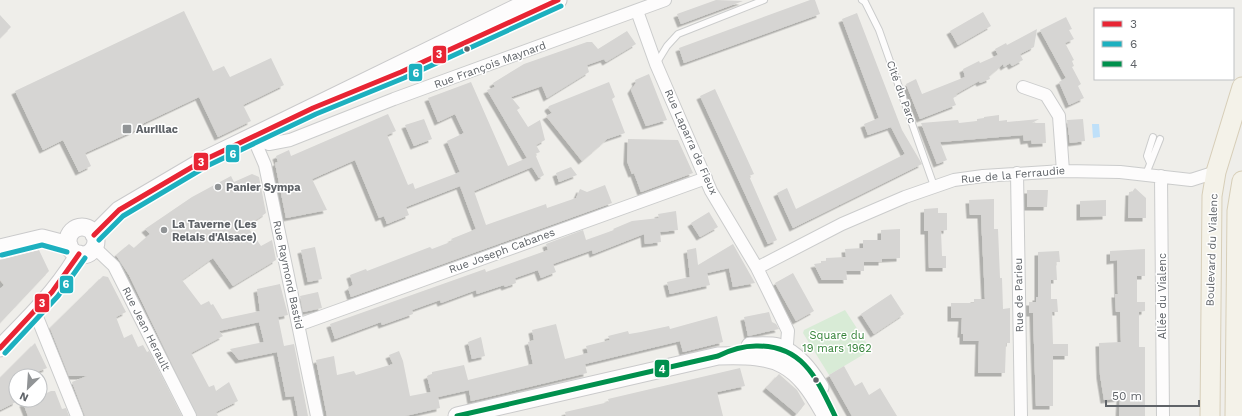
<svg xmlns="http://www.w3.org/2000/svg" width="1242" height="416" viewBox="0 0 1242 416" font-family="'Work Sans',sans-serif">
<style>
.green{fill:#d8ebd6}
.water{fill:#bfe0f9}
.building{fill:#d6d5d3;filter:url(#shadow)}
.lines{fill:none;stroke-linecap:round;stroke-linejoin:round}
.lane-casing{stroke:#cbcccc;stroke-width:8}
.street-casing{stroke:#cbcccc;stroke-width:14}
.secondary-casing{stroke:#cacacb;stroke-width:19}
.primary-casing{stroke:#d7ceb8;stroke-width:21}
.lane{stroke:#fdfcfc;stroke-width:6}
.street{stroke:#fdfcfc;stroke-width:12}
.secondary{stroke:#fdfcfc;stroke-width:17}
.primary{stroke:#f4f2e9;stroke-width:19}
.bus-1-casing{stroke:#fff;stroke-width:8}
.bus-2-casing{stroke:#fff;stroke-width:8}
.bus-3-casing{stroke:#fff;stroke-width:8}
.bus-1{stroke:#e82534;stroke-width:5}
.bus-2{stroke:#1db0bf;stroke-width:5}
.bus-3{stroke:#00904d;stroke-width:5}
.bus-dot{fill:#5f6368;stroke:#fff;stroke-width:1.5}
.poi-dot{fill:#919496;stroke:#fff;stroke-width:1.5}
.labels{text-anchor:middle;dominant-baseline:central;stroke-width:3;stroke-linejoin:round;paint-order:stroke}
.street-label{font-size:11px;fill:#5f6368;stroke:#fff}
.poi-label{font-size:11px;font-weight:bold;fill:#5f6368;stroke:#fff;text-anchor:start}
.park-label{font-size:11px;fill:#348238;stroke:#fff}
.line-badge{stroke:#fff;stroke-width:1.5}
.badge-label{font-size:11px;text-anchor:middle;font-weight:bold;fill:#fff}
</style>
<defs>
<filter id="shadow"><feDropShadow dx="-3.5" dy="3.5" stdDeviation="0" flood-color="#0004"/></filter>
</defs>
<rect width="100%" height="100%" fill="#efeeea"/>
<path class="green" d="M845 310 871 350 829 375 803 333 804 330Z"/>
<path class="water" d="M1092 124H1099L1100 137 1093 138Z"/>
<path class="building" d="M716 0 743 1 681 24 677 14Z
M810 0H815L820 14 684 63 679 48Z
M184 11 213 71 224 66 230 77 271 58 284 85 243 105 251 121 218 137 199 97 144 123 138 129 85 153 91 166 79 172 63 140 43 150 15 91Z
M983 12 991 26 958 45 950 31Z
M857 13 902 130 922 164 793 228 777 193 787 188 796 209 905 154 891 127 868 135 864 124 879 118 842 19Z
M0 15 11 27 0 38Z
M1066 17 1072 29 1069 30 1074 39 1065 43 1074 60 1072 61 1074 66 1072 67 1081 84 1078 86 1084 98 1069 105 1059 82 1066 78 1040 30Z
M1037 29 1034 47 1020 54 1023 60 1012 66 1010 63 1004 67 1003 64 989 76 990 79 980 83 979 81 956 94 957 96 953 98 956 105 920 119 906 84 916 79 922 94 965 77 963 69 979 61 980 63 998 55 995 49 1006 43 1007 45Z
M627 31 636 44 606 62 604 59 587 65 589 72 547 98 542 86 511 97 520 108 517 110 528 127 540 120 545 140 536 145 540 152 535 154 544 175 539 178 532 167 474 191 486 225 546 204 547 208 576 198 580 189 587 192 605 185 612 203 351 297 348 288 353 285 350 275 366 269 367 271 430 247 432 249 453 241 451 239 476 229 460 186 406 207 409 215 387 224 384 216 379 218 355 160 312 179 327 210 286 218 275 163 278 162 276 156 289 150 291 156 388 114 396 131 387 135 408 185 413 183 415 189 460 172 447 141 464 133 455 114 438 122 428 98 471 82 508 166 527 158 487 90 495 87 493 83 524 64 587 42H592L598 49Z
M649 74 667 120 646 126 631 90 636 83 635 80Z
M609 82 615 97 612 99 625 133 607 139 582 161 546 116 552 113 548 108 549 106Z
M715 89 754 174 749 176 777 240 768 244 700 96Z
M999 115V121L1007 120V122L1039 119 1032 123H1045L1046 143 1032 144 1031 140 1024 141 1023 135 940 142 947 160 937 164 921 123 958 120 959 123 977 121V119L984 118V117Z
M424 119 432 139 414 146 405 125Z
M1083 119 1085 141 1070 143 1067 120Z
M628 139 678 140 693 173 641 192 634 173 632 174 627 161Z
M571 167 577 175 559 182 556 173Z
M252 174 259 177 266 213 247 226 261 246 272 240 276 260 233 286 213 258 182 280 201 305 209 301 211 305 213 304 222 319 260 311 257 289 280 284 288 315 278 317 284 346 294 344 308 416H298L294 396 286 397 277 352 239 360 230 349 264 342 259 322 219 331 223 336 191 353 209 387 214 385 216 391 229 382 238 401 216 412 218 416H197L129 275 116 255 129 244 134 248 150 234 145 229 192 197 231 176 234 182Z
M1135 188 1146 198V218H1128L1129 192H1132Z
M1027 190H1048L1047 207H1027Z
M994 199V229H998L1000 278H1002L1003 309 1010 308V343H1006L1005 373H978L979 341H963V334H961L962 318H951V303H974V299H985L981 215H970L969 200Z
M1106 200V216L1080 217V201Z
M938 208V213H947V230L941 231 942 256H946V268H929L928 231H924V209Z
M676 211 678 230 660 232 661 242 645 244 644 234 593 254 592 250 553 264 556 272 541 278 538 270 515 278 516 283 505 287 504 285 477 294 476 290 441 303 440 300 412 310 413 314 382 325 381 322 335 339 330 324 485 269 486 272 548 250 546 244 583 230 586 240 614 230 613 229 632 221 659 218 658 214Z
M709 212 718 227 700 237 691 223Z
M900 229V258L882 259V262H864V271H846L847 280H822L814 264 821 263V261H826V258L846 257 845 249 863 248V240H881V230Z
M733 244 755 283 733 287 729 268 707 273 710 285 670 294 667 282 690 277 687 250 696 248 698 265Z
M315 247 322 279 308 282 301 250Z
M1145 249V276H1137V302H1145V311L1139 312V347H1145V416H1119L1120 398 1104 400 1100 375 1099 343 1121 342 1120 312H1116L1115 294H1118L1117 260 1110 261V251Z
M39 250 49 271 0 323V289L4 285 0 280V260Z
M1059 251 1060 262H1056L1057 280H1051V299H1057L1058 312H1052L1053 344H1068V356H1053V406H1036L1033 313H1029V302H1036V297H1038V252Z
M793 273 814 311 796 321 775 283Z
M103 276 108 277 126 312 116 317 124 338 132 334 138 347 143 345 147 352 149 351 182 416H85L72 382 87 376H69L50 328Z
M318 292 322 308 303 312 300 296Z
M891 294 904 314 874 334 861 314Z
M769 312 772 322 776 324 779 329 748 336 744 317Z
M717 316 723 342 683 352 680 341 585 364 587 373 471 401 469 390 438 397 440 408 405 416H327L316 360 334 356 337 375 354 371 356 375 393 364 389 355 399 351 403 361 410 396 431 392 427 376 432 374V372L464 365 468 380 533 364 528 342 534 340 532 330 556 324 565 359 588 353 586 346 610 340 608 336 628 331 629 334 641 332 669 326 670 329Z
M481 337 485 356 472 359 468 342Z
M35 343 47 368 32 374V376H16V402L0 410V378Z
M844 366 855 386 862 382 869 395 880 388 897 416H852L829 375Z
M740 368 745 386 717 392 723 416H566L565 412 609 402 608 399Z
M779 374 797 390 805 404 797 414 766 388Z
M51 391H55L62 409 66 408 69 416H28L23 403 31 400H40V396Z"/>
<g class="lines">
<defs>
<path id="lane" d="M862 0 865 2 879 30 934 186
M656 64 667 46 678 34 764 0
M1150 163 1147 156 1153 137
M1146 174 1160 139"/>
<path id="street" d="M637 11 656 64 711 191 757 268 788 331 787 344 782 356
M1023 87 1046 95 1059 116 1063 171
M253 137 269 144 290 140 394 99 665 0
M253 137 265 165 317 416
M1017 173 1021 416
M1161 176 1163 416
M94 247 114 266 190 416
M757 268 842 224 905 197 954 180 983 176 1063 171 1120 172 1191 180 1216 172
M35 312 77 416
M298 325 706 178"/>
<path id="secondary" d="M520 17 558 0
M68 241a14 14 0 1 1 28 0a14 14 0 1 1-28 0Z
M94 235 119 210 204 160 532 0
M0 248 42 238 69 245
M750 346C759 346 770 345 778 347 797 353 810 371 820 387
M0 348C29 319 58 290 79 254
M457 416 718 356C778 354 796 361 826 416"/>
<path id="primary" d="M1210 416 1212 196 1216 172 1242 87
M1235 416 1237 211 1242 181"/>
</defs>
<use href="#lane" class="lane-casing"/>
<use href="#street" class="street-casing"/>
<use href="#secondary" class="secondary-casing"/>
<use href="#primary" class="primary-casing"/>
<use href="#lane" class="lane"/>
<use href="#street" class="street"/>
<use href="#secondary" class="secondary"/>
<use href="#primary" class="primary"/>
<defs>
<path id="bus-1" d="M94 235 119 210 204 160 313 108 401 72 558 0
M0 348 52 292 79 254"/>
<path id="bus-2" d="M99 240 123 216 207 166 316 114 404 78 561 6
M2 255 42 245 67 252
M5 353 58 296 85 258"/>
<path id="bus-3" d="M457 416 718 356C730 350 743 346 756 346 803 345 817 379 835 416"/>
</defs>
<use href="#bus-1" class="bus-1-casing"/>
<use href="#bus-2" class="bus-2-casing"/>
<use href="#bus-3" class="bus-3-casing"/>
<use href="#bus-1" class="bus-1"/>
<use href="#bus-2" class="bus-2"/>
<use href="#bus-3" class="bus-3"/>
</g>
<g class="bus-dot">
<circle cx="467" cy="49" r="3.5"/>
<circle cx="816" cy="380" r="3.5"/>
</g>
<g class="poi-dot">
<rect x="122" y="124" width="10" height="10" rx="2"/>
<circle cx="218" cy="187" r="4"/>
<circle cx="164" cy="230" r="4"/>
</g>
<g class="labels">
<g class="street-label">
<text transform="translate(490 65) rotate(-20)">Rue François Maynard</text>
<text transform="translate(901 92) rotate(70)">Cité du Parc</text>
<text transform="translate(691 142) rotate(66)">Rue Laparra de Fieux</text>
<text transform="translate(1013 175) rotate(-5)">Rue de la Ferraudie</text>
<text transform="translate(1212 250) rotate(-88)">Boulevard du Vialenc</text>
<text transform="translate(502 251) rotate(-20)">Rue Joseph Cabanes</text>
<text transform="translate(288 275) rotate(78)">Rue Raymond Bastid</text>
<text transform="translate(1019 295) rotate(-91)">Rue de Parieu</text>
<text transform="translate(1162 296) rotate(-90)">Allée du Vialenc</text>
<text transform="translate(146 329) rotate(63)">Rue Jean Herault</text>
</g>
<g class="poi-label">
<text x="136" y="129">Aurillac</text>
<text x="226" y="187">Panier Sympa</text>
<text x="172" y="224">La Taverne (Les<tspan x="172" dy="13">Relais d'Alsace)</tspan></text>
</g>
<g class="park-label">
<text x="837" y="335">Square du<tspan x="837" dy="13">19 mars 1962</tspan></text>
</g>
</g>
<g class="line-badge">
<rect x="432" y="45" width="15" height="19" rx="4" fill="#e82534"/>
<rect x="408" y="63" width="15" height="19" rx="4" fill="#1db0bf"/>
<rect x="225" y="144" width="15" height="19" rx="4" fill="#1db0bf"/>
<rect x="193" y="152" width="16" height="19" rx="4" fill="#e82534"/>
<rect x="59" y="275" width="15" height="19" rx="4" fill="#1db0bf"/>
<rect x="34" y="293" width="16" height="20" rx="4" fill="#e82534"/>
<rect x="654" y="359" width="16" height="19" rx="4" fill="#00904d"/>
</g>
<g class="badge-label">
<text x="439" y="58">3</text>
<text x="416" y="77">6</text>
<text x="233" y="158">6</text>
<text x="201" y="166">3</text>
<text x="66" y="288">6</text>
<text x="42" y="307">3</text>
<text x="662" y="373">4</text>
</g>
<rect x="1094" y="8" width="140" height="72" fill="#ffffff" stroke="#bfc1c3"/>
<rect x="1102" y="21" width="20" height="6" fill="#e82534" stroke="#bfc1c3"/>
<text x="1130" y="28" font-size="12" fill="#5f6368">3</text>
<rect x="1102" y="41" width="20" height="6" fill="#1db0bf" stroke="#bfc1c3"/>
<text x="1130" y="48" font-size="12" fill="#5f6368">6</text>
<rect x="1102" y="61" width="20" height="6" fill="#00904d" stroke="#bfc1c3"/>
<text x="1130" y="68" font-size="12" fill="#5f6368">4</text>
<g transform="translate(28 388) rotate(205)"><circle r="19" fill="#ffffff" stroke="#bfc1c3"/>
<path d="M0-3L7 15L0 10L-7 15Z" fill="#919496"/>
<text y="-6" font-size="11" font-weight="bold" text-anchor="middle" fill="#5f6368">N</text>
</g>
<path d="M1106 400v6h93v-6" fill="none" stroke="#5f6368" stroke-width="2"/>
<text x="1112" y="400" font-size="12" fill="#5f6368" stroke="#ffffff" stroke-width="3" paint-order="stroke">50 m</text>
</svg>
